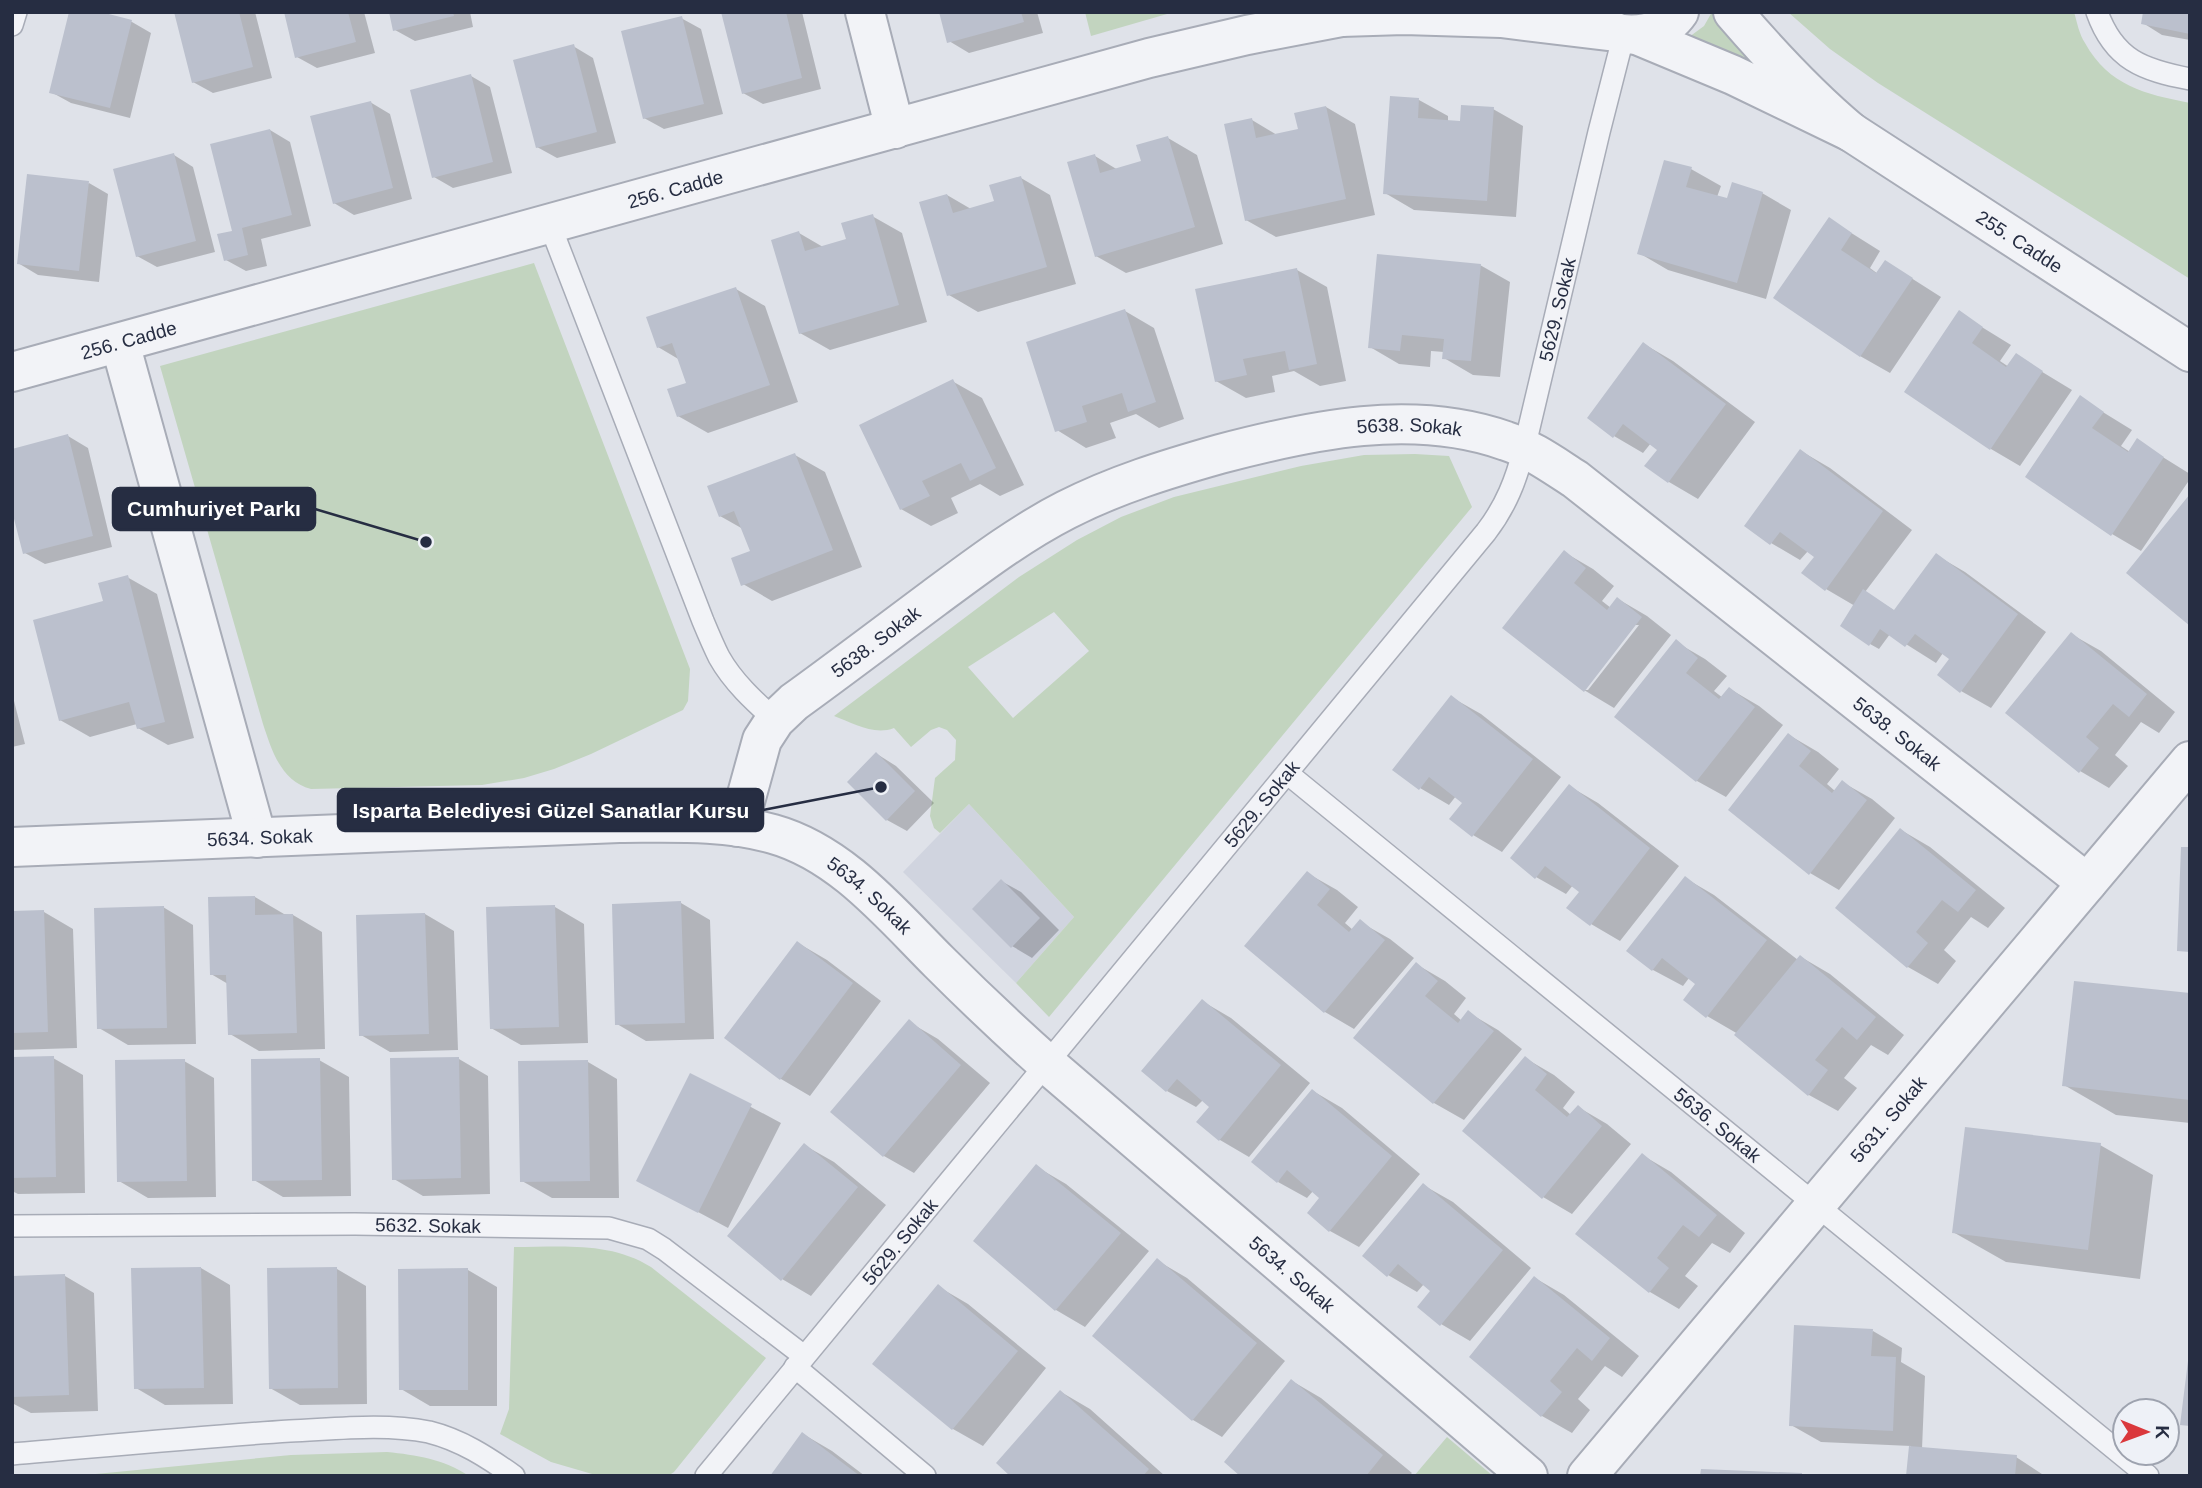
<svg xmlns="http://www.w3.org/2000/svg" width="2202" height="1488" viewBox="0 0 2202 1488" font-family="Helvetica,sans-serif">
<style>
.built{fill:#d0d4df}
.green{fill:#c2d4bf;fill-rule:evenodd}
.shadow{fill:#0003}
.building{fill:#bbc0cd}
.lines{fill:none;stroke-linecap:round;stroke-linejoin:round}
.service-casing{stroke:#a8acb7;stroke-width:24}
.minor-casing{stroke:#a8acb7;stroke-width:42}
.tertiary-casing{stroke:#a8acb7;stroke-width:42}
.service{stroke:#f2f3f7;stroke-width:21}
.minor{stroke:#f2f3f7;stroke-width:38}
.tertiary{stroke:#f2f3f7;stroke-width:38}
.labels{text-anchor:middle;dominant-baseline:central;stroke-width:6;stroke-linejoin:round;paint-order:stroke}
.street-label{font-size:19px;fill:#262d42;stroke:#eef1f7}
.leader{fill:none;stroke:#262d42;stroke-width:2.5}
.callout-dot{fill:#262d42;stroke:#eef1f7;stroke-width:2.5}
.callout{fill:#262d42;stroke:#262d42;stroke-width:2.5}
.callout-label{font-size:21px;text-anchor:middle;font-weight:bold;fill:#fff}
</style>
<rect width="100%" height="100%" fill="#dfe2e9"/>
<path class="built" d="M969 804 1074 917 1016 983 903 872Z"/>
<path class="green" d="M1085 12H1174L1091 36Z
M1712 12H1715L1793 93 1685 40 1704 26Z
M1788 12H2074C2077 22 2079 34 2085 43 2109 86 2145 94 2190 103V279L1878 83 1830 49Z
M534 263 690 669 688 701 683 710 591 754 554 769 524 778 482 785 311 789C281 781 272 751 263 724L160 366Z
M1415 454 1449 456 1472 507 1049 1017 1016 983 1074 917 969 804 940 833 934 828 930 816 935 778 955 760 956 740 947 730 939 727 931 730 911 747 894 728C874 736 853 723 834 716L1019 577 1077 540 1121 517 1174 497 1301 466 1364 455ZM1054 612 1089 651 1013 718 968 667Z
M514 1247C561 1247 610 1241 651 1267L766 1358 674 1472 668 1476H599L551 1462 500 1434 509 1409Z
M1447 1437 1493 1476H1414Z
M387 1452C416 1455 444 1459 469 1476H75L291 1455Z"/>
<path class="shadow" d="M93 12 132 22 151 33 130 118 71 103 51 92Z
M176 12H255L272 78 213 93 193 82Z
M285 12H364L375 53 317 68 297 57Z
M390 12H470L473 27 415 41 395 30Z
M723 12H802L821 89 763 104 743 93Z
M941 12H1037L1043 33 969 53 949 41Z
M2190 12V40L2162 35 2143 23Z
M681 18 701 29 723 114 664 129 644 118Z
M573 46 593 58 616 143 557 158 537 147Z
M471 76 490 87 512 173 453 188 434 177Z
M1392 97 1419 100 1448 116V122H1462L1493 109 1523 126 1516 217 1414 210 1385 193Z
M370 102 390 114 412 199 354 215 334 203Z
M1326 107 1355 124 1375 215 1276 237 1246 220 1252 120 1277 135 1300 130Z
M270 130 290 142 311 226 261 239 267 266 246 271 226 260Z
M1168 138 1197 155 1223 244 1126 273 1096 256 1095 156 1118 170 1143 162Z
M174 155 193 167 215 252 157 267 137 256Z
M1665 162 1691 169 1721 186 1717 197 1728 200 1762 193 1791 210 1766 299 1668 270 1639 253Z
M1021 178 1050 195 1076 284 978 312 949 295 947 195 971 209 996 202Z
M89 183 108 194 99 282 38 275 18 263Z
M872 216 902 233 927 322 830 350 800 333 799 233 823 247 848 240Z
M1829 219 1880 251 1870 268 1878 274 1886 262 1941 297 1890 373 1860 356Z
M1480 265 1510 282 1500 377 1473 375 1444 358V352L1431 351 1430 367 1399 364 1370 347Z
M1297 270 1327 287 1346 381 1320 386 1294 371 1272 376 1275 392 1246 398 1216 381Z
M736 289 765 306 798 402 708 433 678 416 689 384 680 360 658 347Z
M1125 311 1154 328 1184 419 1159 428 1136 414 1110 423 1116 438 1086 448 1057 430Z
M1959 313 2011 345 2000 361 2009 367 2016 356 2072 390 2020 466 1991 449Z
M1644 344 1673 361 1755 422 1698 499 1669 482 1659 450 1651 443 1643 453 1614 436Z
M952 381 982 398 1024 485 1000 496 980 484 951 498 958 513 931 526 901 509Z
M2080 398 2132 430 2121 446 2130 452 2137 441 2190 474V479L2141 551 2112 534Z
M68 436 88 448 112 547 45 564 25 553Z
M1801 451 1830 468 1912 530 1865 592 1895 611 1936 555 1965 572 2046 632 1991 708 1961 691 1952 659 1943 653 1936 663 1890 634 1879 649 1870 644 1855 606 1826 589 1816 557 1808 551 1800 560 1771 543Z
M795 455 825 472 862 567 772 601 743 584 752 552 743 529 720 516Z
M1564 552 1593 569 1614 586 1602 601 1611 608 1618 599 1647 616 1671 635 1614 708 1584 690H1588L1639 625H1635L1584 690Z
M127 577 157 594 194 738 168 745 138 728 137 724 90 737 60 720 105 603Z
M2071 634 2101 651 2175 712 2159 733 2141 722 2115 755 2128 766 2109 788 2080 771Z
M1676 642 1705 659 1727 676 1714 691 1723 698 1730 689 1759 706 1783 725 1726 797 1697 781Z
M12 693 25 744 12 747Z
M1451 697 1481 714 1561 777 1502 852 1473 835 1464 802 1456 796 1449 805 1420 788Z
M1789 735 1818 752 1839 769 1827 784 1835 791 1842 782 1872 799 1895 818 1839 890 1810 873Z
M877 754 896 766 934 803 907 831 887 820Z
M1569 786 1598 803 1679 866 1620 941 1591 924 1582 892 1573 885 1566 894 1536 877 1513 858Z
M1901 830 1930 847 2005 908 1988 928 1971 917 1944 950 1956 961 1938 984 1908 967 1837 908Z
M1307 873 1337 890 1358 907 1345 923 1353 930 1360 922 1390 939 1414 958 1354 1029 1325 1012 1247 946Z
M1685 878 1714 895 1798 960 1801 957 1830 974 1904 1035 1888 1055 1871 1045 1844 1078 1857 1088 1838 1111 1809 1095 1738 1034 1707 1016 1698 984 1689 978 1683 986 1653 970 1629 950Z
M1001 881 1021 892 1059 930 1032 958 1012 946Z
M255 897 284 914 293 915 322 932 325 1049 259 1051 230 1034 228 984 211 974Z
M681 903 710 920 714 1039 646 1041 617 1024Z
M163 907 193 925 196 1044 128 1045 99 1028Z
M555 907 584 924 588 1043 521 1045 491 1028Z
M44 912 73 929 77 1048 12 1050V913Z
M425 914 454 931 458 1050 390 1052 361 1035Z
M798 943 827 960 881 1001 810 1096 781 1079 727 1038Z
M1416 964 1445 981 1466 998 1454 1014 1462 1021 1469 1013 1498 1030 1522 1049 1464 1120 1434 1103 1355 1037Z
M2190 995V1123L2116 1115 2064 1085Z
M1202 1001 1231 1018 1310 1083 1249 1157 1220 1140 1211 1107 1203 1100 1196 1107 1167 1091Z
M909 1022 938 1039 990 1083 914 1173 884 1156 833 1112Z
M12 1058H53L83 1075 85 1193 18 1194 12 1191Z
M1525 1058 1554 1075 1575 1092 1563 1108 1571 1115 1578 1107 1607 1124 1631 1144 1572 1214 1543 1197Z
M459 1059 488 1076 490 1194 423 1196 394 1179Z
M319 1060 349 1077 351 1196 283 1197 254 1180Z
M184 1061 214 1078 216 1197 148 1198 119 1181Z
M588 1062 617 1079 619 1198H552L522 1181Z
M691 1075 781 1123 728 1228 638 1180Z
M1313 1091 1342 1108 1420 1174 1359 1247 1330 1231 1322 1198 1313 1191 1307 1198 1278 1182Z
M804 1145 834 1162 886 1205 811 1296 782 1279Z
M2100 1145 2153 1175 2140 1279 2006 1262 1953 1232Z
M1642 1155 1671 1172 1745 1233 1730 1253 1712 1243 1685 1276 1698 1286 1679 1309 1650 1292 1578 1233Z
M1037 1167 1066 1184 1149 1251 1085 1327 1056 1310Z
M1423 1185 1453 1202 1531 1268 1470 1341 1441 1324 1432 1291 1424 1284 1417 1292 1388 1275Z
M1158 1261 1187 1278 1285 1361 1222 1437 1193 1420Z
M201 1268 230 1285 233 1404 165 1405 136 1388Z
M337 1269 366 1286 367 1404 300 1405 270 1388Z
M468 1270 497 1287V1406H430L401 1389Z
M65 1276 94 1293 98 1411 31 1413 12 1403V1277Z
M1535 1278 1564 1295 1639 1356 1622 1377 1605 1366 1578 1399 1590 1410 1572 1433 1542 1416 1471 1356Z
M939 1287 968 1304 1046 1368 983 1446 953 1429 874 1364Z
M1873 1331 1902 1348 1901 1362 1925 1376 1922 1449 2016 1457 2045 1476H1908L1911 1446 1821 1442 1791 1425Z
M1292 1381 1321 1398 1412 1473 1409 1476H1243Z
M1061 1392 1090 1409 1165 1476H1012Z
M803 1434 832 1451 865 1476H772Z"/>
<path class="building" d="M69 12H101L132 20 110 108 49 93Z
M174 12H239L253 67 192 83Z
M284 12H348L356 42 295 58Z
M389 12H453L454 16 393 31Z
M721 12H786L802 78 742 94Z
M939 12H1021L1024 22 947 43Z
M2143 12H2190V34L2141 24Z
M682 16 704 104 643 119 621 31Z
M574 44 597 132 536 148 513 60Z
M471 74 493 162 432 178 410 90Z
M1390 96 1419 98 1418 118 1460 121 1461 105 1494 107 1487 201 1383 194Z
M371 101 393 188 333 204 310 116Z
M1326 106 1346 199 1245 221 1224 124 1252 118 1256 138 1298 129 1294 113Z
M270 129 292 215 242 228 248 255 224 261 217 234 232 231 210 144Z
M1168 136 1195 227 1095 257 1067 162 1095 154 1100 173 1141 161 1136 145Z
M174 153 196 241 136 257 113 169Z
M1664 160 1692 167 1686 187 1727 198 1732 182 1763 192 1737 283 1637 254Z
M27 174 89 181 79 271 17 264Z
M1021 176 1047 267 947 296 919 202 947 194 953 213 994 201 989 185Z
M873 214 899 305 799 334 771 240 799 231 805 251 846 239 841 223Z
M1829 217 1852 233 1841 250 1876 273 1885 260 1913 278 1860 357 1773 298Z
M1377 254 1481 264 1471 361 1442 359 1444 339 1402 335 1400 351 1368 348Z
M1297 268 1317 364 1289 370 1285 351 1243 359 1247 375 1215 382 1195 289Z
M736 287 770 385 677 417 667 389 686 383 672 343 657 348 646 317Z
M1125 309 1156 402 1128 412 1122 393 1082 406 1087 422 1055 432 1026 342Z
M1959 310 1983 327 1972 343 2006 367 2016 353 2043 371 1990 450 1904 392Z
M1643 342 1726 404 1668 483 1644 466 1657 450 1623 424 1613 438 1587 418Z
M953 379 996 468 970 481 961 463 922 481 930 496 900 510 859 425Z
M2080 395 2104 412 2092 428 2128 452 2137 438 2164 457 2111 536 2025 477Z
M68 434 93 536 23 554 12 511V449Z
M1800 449 1883 511 1825 591 1801 573 1814 557 1780 532 1770 545 1744 526Z
M795 453 833 550 741 586 731 558 750 551 734 511 719 517 707 486Z
M2190 494V626L2126 573Z
M1564 550 1586 568 1574 583 1607 610 1617 597 1642 617 1584 692 1502 628Z
M1936 553 2018 614 1960 693 1937 675 1949 659 1915 634 1905 647 1880 629 1869 646 1840 626 1863 589 1894 610Z
M128 575 165 722 137 729 129 702 59 721 33 620 103 601 98 583Z
M2071 632 2147 694 2129 717 2113 704 2086 737 2099 748 2079 773 2005 713Z
M1676 639 1698 658 1686 673 1719 699 1729 687 1755 707 1696 782 1614 717Z
M1451 695 1533 759 1472 837 1449 819 1462 803 1429 777 1419 790 1392 770Z
M1788 733 1811 751 1799 766 1832 793 1842 780 1867 800 1809 875 1728 810Z
M876 752 915 791 886 821 847 782Z
M1569 784 1650 848 1590 926 1566 908 1579 892 1545 866 1535 879 1510 858Z
M1900 828 1976 890 1958 912 1942 900 1916 932 1928 943 1907 968 1835 908Z
M2181 847H2190V952L2177 951Z
M1307 871 1330 889 1317 905 1349 932 1360 919 1385 940 1324 1013 1244 946Z
M1685 876 1767 940 1706 1018 1683 1000 1695 984 1662 958 1652 971 1626 951Z
M1001 879 1040 918 1011 948 972 909Z
M255 896V915L293 914 297 1033 228 1035 226 975H210L208 897Z
M681 901 685 1023 615 1025 612 904Z
M555 905 559 1027 490 1029 486 907Z
M164 906 167 1028 97 1029 94 908Z
M44 910 48 1032 12 1033V911Z
M425 913 429 1034 359 1036 356 915Z
M797 941 853 983 780 1080 724 1038Z
M1800 955 1876 1017 1857 1040 1842 1027 1815 1060 1828 1070 1808 1096 1734 1035Z
M1416 962 1438 981 1425 996 1458 1023 1468 1010 1494 1031 1433 1104 1353 1038Z
M2074 981 2190 993V1100L2062 1086Z
M1202 999 1281 1065 1219 1141 1196 1122 1209 1107 1177 1079 1166 1092 1141 1071Z
M909 1019 961 1065 883 1157 830 1112Z
M54 1056 56 1177 12 1178V1057Z
M1525 1056 1547 1074 1535 1090 1567 1117 1578 1105 1602 1126 1542 1199 1462 1131Z
M459 1057 461 1178 392 1180 390 1058Z
M320 1058 322 1180 252 1181 251 1059Z
M185 1059 187 1181 117 1182 115 1060Z
M588 1060 590 1181 520 1182 518 1061Z
M690 1073 752 1104 698 1213 636 1181Z
M1312 1089 1392 1156 1329 1232 1307 1213 1319 1198 1287 1170 1277 1183 1251 1162Z
M1965 1127 2101 1143 2088 1250 1952 1233Z
M804 1143 858 1187 781 1281 727 1236Z
M1642 1153 1717 1215 1699 1237 1683 1225 1657 1258 1669 1268 1649 1293 1575 1234Z
M1036 1164 1121 1233 1055 1311 973 1241Z
M1423 1183 1503 1250 1440 1326 1417 1307 1430 1291 1398 1264 1387 1277 1362 1256Z
M1157 1258 1257 1343 1192 1421 1092 1336Z
M201 1267 204 1388 134 1389 131 1268Z
M337 1267 338 1388 269 1389 267 1268Z
M468 1268V1390H399L398 1269Z
M65 1274 69 1395 12 1397V1276Z
M1534 1276 1610 1338 1592 1361 1577 1348 1550 1381 1562 1392 1541 1417 1469 1357Z
M938 1284 1018 1351 952 1430 872 1364Z
M1794 1325 1873 1329 1871 1356 1896 1357 1893 1431 1789 1426Z
M2188 1361H2190V1426L2180 1425Z
M1291 1379 1383 1455 1366 1476H1240L1224 1462Z
M1060 1390 1149 1469 1143 1476H1010L996 1463Z
M802 1432 860 1476H770Z
M1909 1446 2017 1455 2015 1476H1906Z
M1701 1469 1802 1473V1476H1700Z"/>
<g class="lines">
<defs>
<g id="service">
<path d="M2097 12C2114 60 2143 70 2190 79"/>
<path d="M12 25 16 12"/>
<path d="M550 225 703 621C708 633 713 645 719 657 733 682 754 701 775 720"/>
<path id="s1" d="M1287 773 2148 1476"/>
<path id="s2" d="M12 1226 355 1224 609 1228 648 1239 664 1249 804 1356"/>
<path d="M795 1367 925 1476"/>
<path d="M12 1454C105 1446 197 1437 290 1431 335 1429 384 1423 429 1432 461 1440 487 1457 514 1476"/>
<path id="s3" d="M706 1476 1486 532C1506 506 1516 480 1524 449L1599 132 1624 34"/>
</g>
<g id="minor">
<path d="M865 12 895 129"/>
<path d="M120 343 257 838"/>
<path id="s4" d="M738 827 762 740 775 720 794 702C841 668 887 633 934 598 976 567 1019 534 1066 510 1115 485 1167 469 1220 454 1311 430 1413 408 1506 441 1531 449 1553 465 1575 479L2087 883"/>
<path id="s5" d="M12 847 619 823C670 823 723 820 773 834 841 853 890 913 939 962 974 997 1010 1031 1047 1064L1528 1476"/>
<path id="s6" d="M1587 1476 2190 761"/>
</g>
<g id="tertiary">
<path d="M1360 12 1341 17 1404 15 1501 18 1616 32"/>
<path d="M1622 34C1643 36 1666 31 1679 12"/>
<path d="M1637 35 1733 75 1851 132C1808 96 1770 55 1733 12"/>
<path id="s7" d="M1851 132 2190 352"/>
<path id="s8" d="M12 372 1149 58 1247 35 1341 17"/>
</g>
</defs>
<use href="#service" class="service-casing"/>
<use href="#minor" class="minor-casing"/>
<use href="#tertiary" class="tertiary-casing"/>
<use href="#service" class="service"/>
<use href="#minor" class="minor"/>
<use href="#tertiary" class="tertiary"/>
</g>
<g class="labels">
<g class="street-label">
<text stroke="none"><textPath href="#s8" startOffset="688">256. Cadde</textPath></text>
<text stroke="none"><textPath href="#s7" startOffset="201">255. Cadde</textPath></text>
<text stroke="none"><textPath href="#s3" startOffset="1460">5629. Sokak</textPath></text>
<text stroke="none"><textPath href="#s8" startOffset="121">256. Cadde</textPath></text>
<text stroke="none"><textPath href="#s4" startOffset="830">5638. Sokak</textPath></text>
<text stroke="none"><textPath href="#s4" startOffset="242">5638. Sokak</textPath></text>
<text stroke="none"><textPath href="#s4" startOffset="1418">5638. Sokak</textPath></text>
<text stroke="none"><textPath href="#s3" startOffset="872">5629. Sokak</textPath></text>
<text stroke="none"><textPath href="#s5" startOffset="248">5634. Sokak</textPath></text>
<text stroke="none"><textPath href="#s5" startOffset="878">5634. Sokak</textPath></text>
<text stroke="none"><textPath href="#s6" startOffset="467">5631. Sokak</textPath></text>
<text stroke="none"><textPath href="#s1" startOffset="556">5636. Sokak</textPath></text>
<text stroke="none"><textPath href="#s2" startOffset="416">5632. Sokak</textPath></text>
<text stroke="none"><textPath href="#s3" startOffset="304">5629. Sokak</textPath></text>
<text stroke="none"><textPath href="#s5" startOffset="1446">5634. Sokak</textPath></text>
</g>
</g>
<path class="leader" d="M426 542L315 509M881 787L763 810"/>
<g class="callout-dot">
<circle cx="426" cy="542" r="7"/>
<circle cx="881" cy="787" r="7"/>
</g>
<g class="callout">
<rect x="113" y="488" width="202" height="42" rx="7"/>
<rect x="338" y="789" width="425" height="42" rx="7"/>
</g>
<g class="callout-label">
<text x="214" y="516">Cumhuriyet Parkı</text>
<text x="551" y="818">Isparta Belediyesi Güzel Sanatlar Kursu</text>
</g>
<rect width="2202" height="1488" fill="none" stroke="#262d42" stroke-width="28"/>
<g transform="translate(2146 1432) rotate(91)"><circle r="33" fill="#eef1f7" stroke="#9ea3af" stroke-width="2"/>
<path d="M0-5L12 26L0 18L-12 26Z" fill="#da383c"/>
<text y="-10" font-size="19" font-weight="bold" text-anchor="middle" fill="#262d42">K</text>
</g>
</svg>
